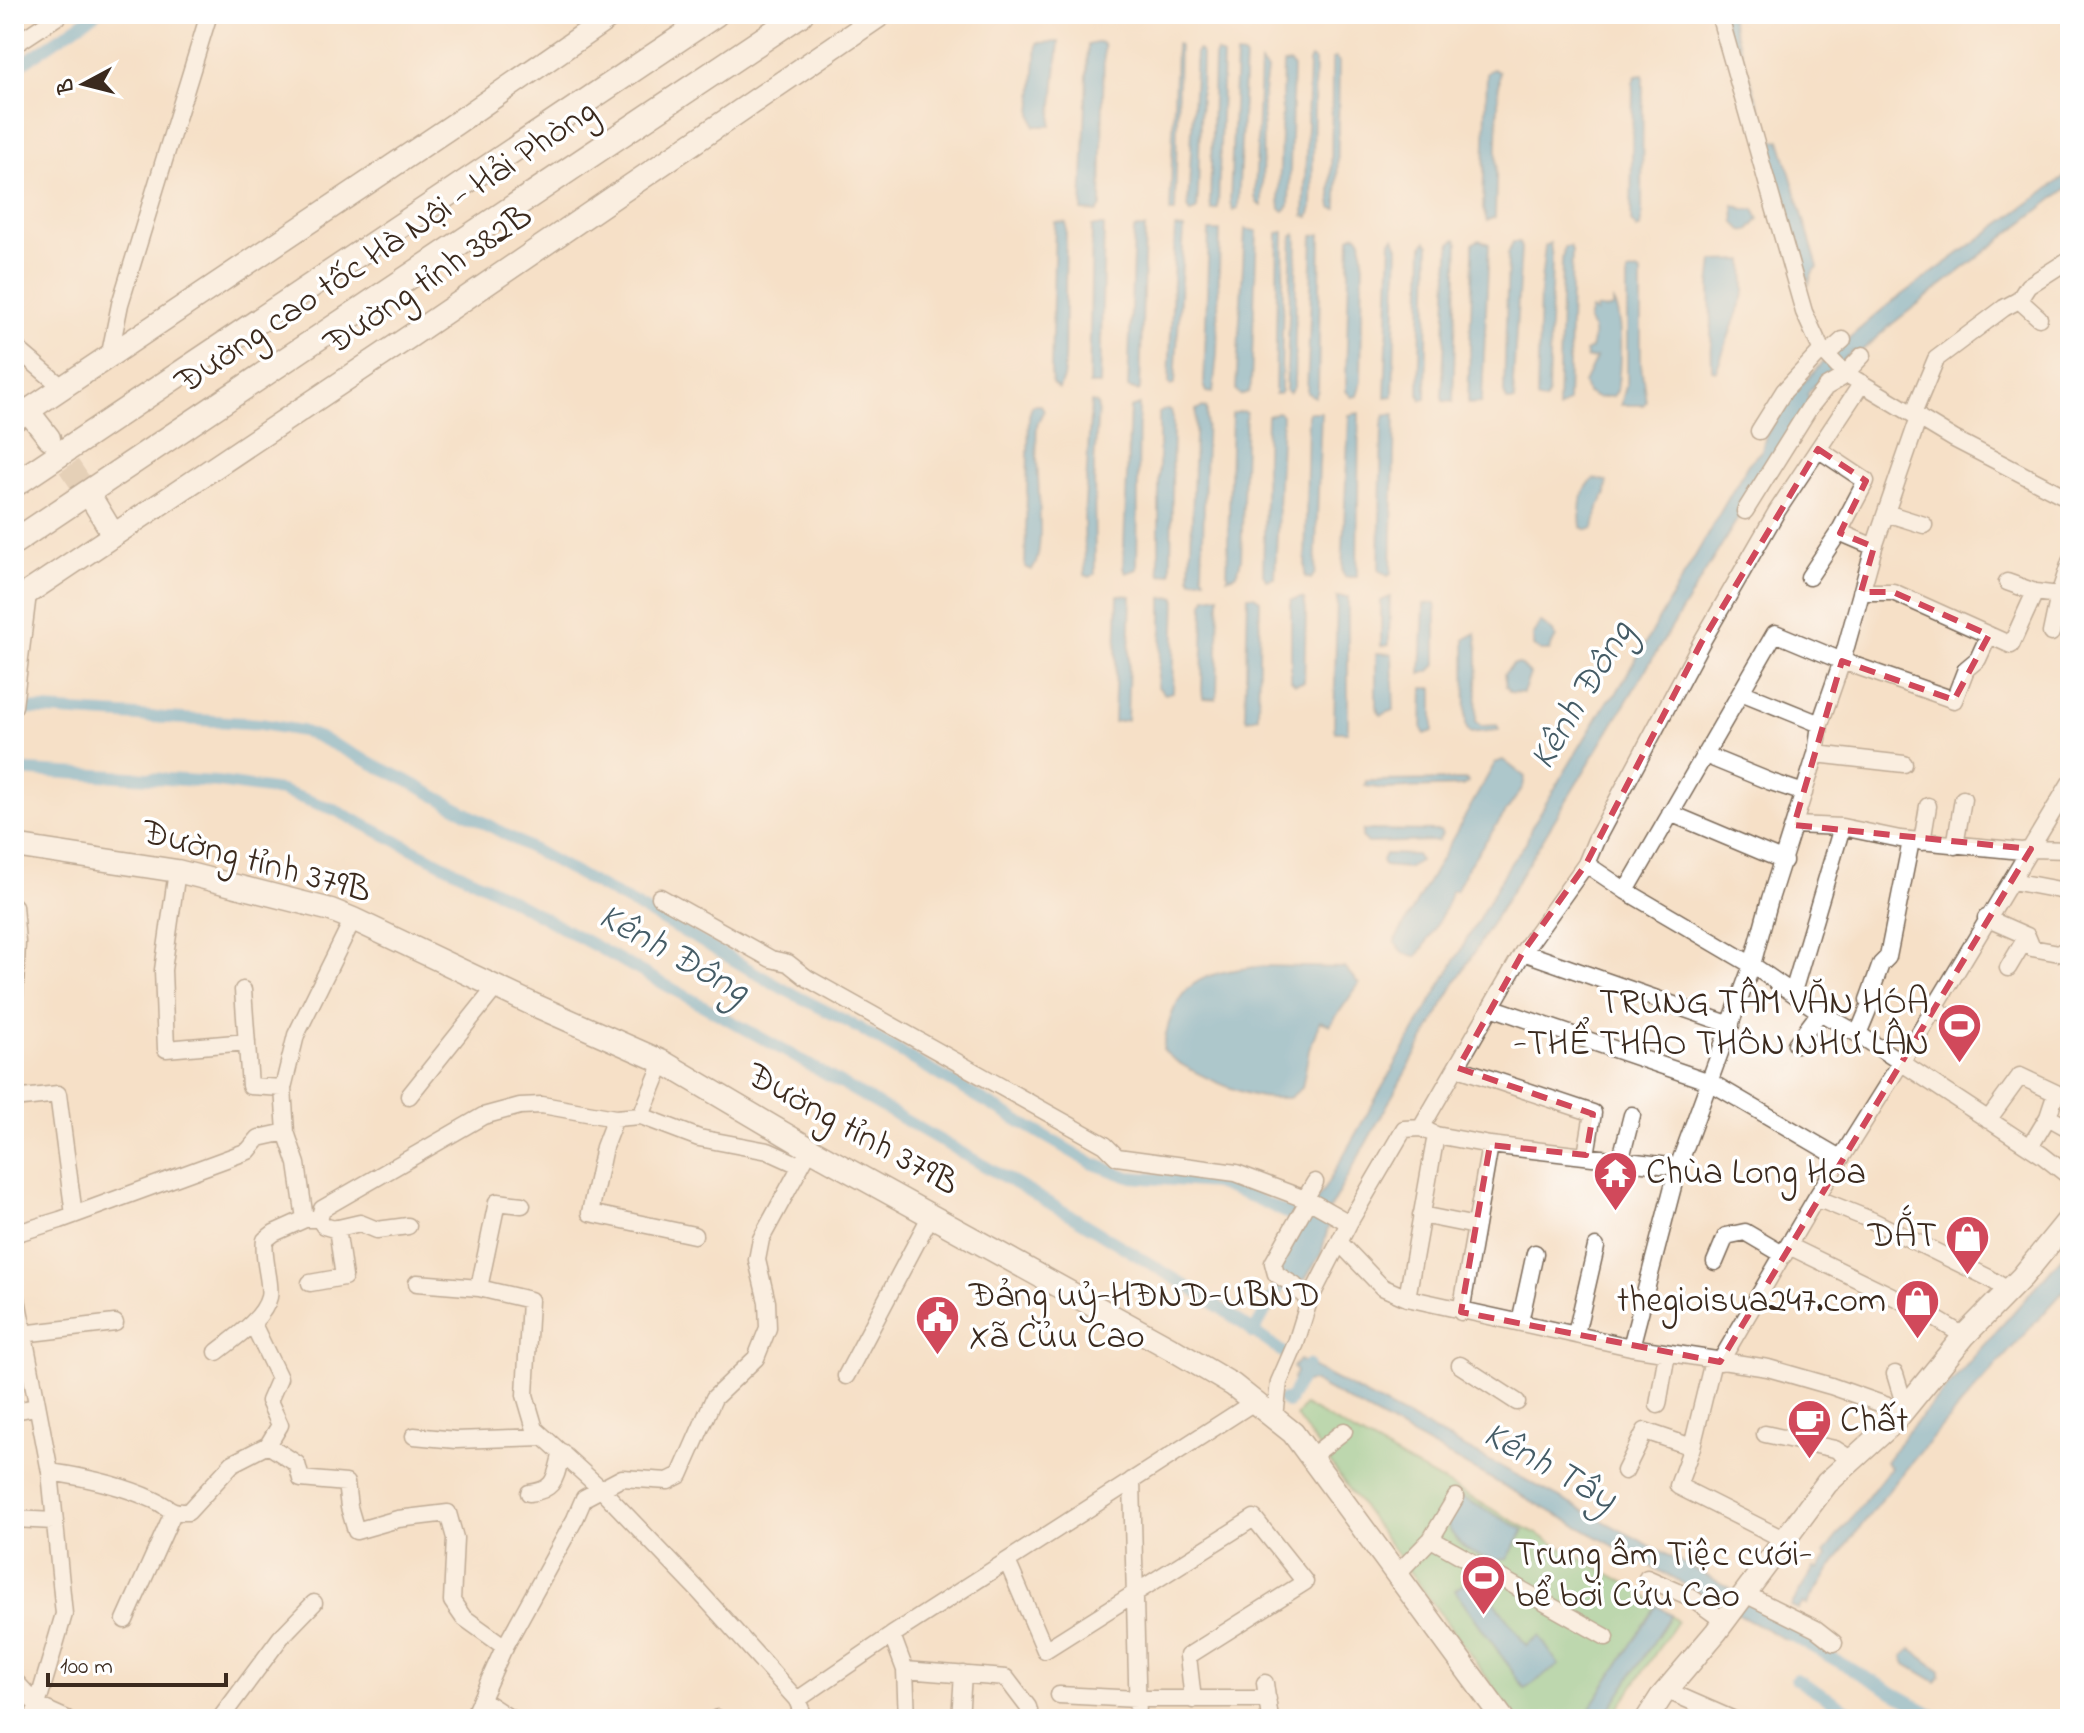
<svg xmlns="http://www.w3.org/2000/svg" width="2084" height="1733" viewBox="0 0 2084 1733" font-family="'Indie Flower',sans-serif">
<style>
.green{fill:#78cc90;stroke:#5a7b57;stroke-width:2}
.water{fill:#55a8d1;stroke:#486978;stroke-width:2}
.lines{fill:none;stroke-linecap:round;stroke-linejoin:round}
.canal{stroke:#55a8d1;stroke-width:12}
.major-tunnel{stroke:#d1bca5;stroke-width:22;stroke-dasharray:22 11;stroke-linecap:butt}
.minor-casing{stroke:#7c6a59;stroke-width:19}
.major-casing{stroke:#7c6a59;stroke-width:25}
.highway-casing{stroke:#7c6a59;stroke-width:27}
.minor{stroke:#fff;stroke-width:16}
.major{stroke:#fff;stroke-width:22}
.highway{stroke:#fff;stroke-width:24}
.marked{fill:none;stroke:#d1495b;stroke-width:6;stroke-dasharray:16 10;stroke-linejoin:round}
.labels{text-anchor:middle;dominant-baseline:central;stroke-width:7;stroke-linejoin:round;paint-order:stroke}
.street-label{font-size:36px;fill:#3b2a1e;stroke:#fff}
.poi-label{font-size:36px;fill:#3b2a1e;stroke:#fff;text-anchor:start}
.water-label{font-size:38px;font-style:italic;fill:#455c66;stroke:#fff}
</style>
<rect width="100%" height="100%" fill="#fff"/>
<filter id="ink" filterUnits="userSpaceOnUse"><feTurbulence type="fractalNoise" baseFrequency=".0125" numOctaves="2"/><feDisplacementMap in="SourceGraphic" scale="16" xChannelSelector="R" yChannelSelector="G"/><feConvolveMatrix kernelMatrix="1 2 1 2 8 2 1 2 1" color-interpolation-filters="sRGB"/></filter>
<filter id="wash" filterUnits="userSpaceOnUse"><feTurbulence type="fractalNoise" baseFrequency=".006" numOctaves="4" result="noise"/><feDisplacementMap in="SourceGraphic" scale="32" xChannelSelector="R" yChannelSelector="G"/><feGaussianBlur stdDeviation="1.8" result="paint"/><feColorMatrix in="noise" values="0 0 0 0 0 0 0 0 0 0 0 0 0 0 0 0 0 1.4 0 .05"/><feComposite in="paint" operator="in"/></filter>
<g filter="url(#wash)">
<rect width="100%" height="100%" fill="#f6e0c7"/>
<path class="green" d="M1304 1405 1637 1589 1677 1621 1611 1719H1517L1296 1416Z"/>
<path class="water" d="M1722 14H1729L1769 137 1775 141 1780 140 1818 267 1812 273 1809 284Z
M1059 42 1051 126H1035L1032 114 1037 43Z
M1100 42 1104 45 1101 207 1097 212 1082 211 1088 45Z
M1176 44 1179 45 1175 212H1170Z
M1199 50 1202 54 1198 196 1197 209 1191 213 1188 207 1196 51Z
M1216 52 1223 56 1218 209 1212 210 1210 203 1214 57Z
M1236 55 1245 56 1238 209 1233 211 1230 202Z
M1311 58 1315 61 1312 207 1309 217 1304 216 1309 62Z
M1336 58 1339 62 1337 209 1332 208 1331 199 1332 59Z
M1260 62 1267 70 1263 100 1262 206 1258 204 1255 197Z
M1290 63 1293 67 1289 206 1284 211 1280 209 1279 199 1283 64Z
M1493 69 1499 72 1495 217 1487 221 1483 209 1487 73Z
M1643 75 1642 218 1640 228 1637 229 1631 222 1633 82 1636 76Z
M2070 173V186L1892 324 1859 353 1853 351 1811 389 1807 395 1811 398 1453 987 1325 1217 1330 1220 1321 1254 1305 1279 1296 1281 1278 1274 1311 1207 1322 1193 1510 864 1526 843 1531 828 1608 700 1616 694 1748 464 1762 450 1766 435 1798 388 1834 351 1883 309Z
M1734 205 1744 209H1754L1759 219 1749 231 1742 230 1735 223Z
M1055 222 1066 223 1064 375 1059 389 1052 384 1051 371Z
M1092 226H1104L1100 385H1089Z
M1138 228H1145L1140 389 1138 391 1128 388 1134 230Z
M1175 228 1184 229 1175 383 1171 386 1169 384Z
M1245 229 1257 231 1251 384 1249 392 1240 395 1236 390Z
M1209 231H1220L1217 354 1213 393 1207 392 1204 385Z
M1284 232 1281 391 1279 394H1275L1278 233Z
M1295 234 1297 238 1294 387 1289 393 1286 391 1292 236Z
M1321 234 1318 390 1315 397 1307 393 1313 236Z
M1356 234 1361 239 1363 259 1361 381 1357 396 1351 397 1346 391V379L1350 237Z
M1394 237 1398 247 1393 396 1385 397 1391 240Z
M1456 239 1458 243 1453 402 1443 401 1442 396 1449 253 1451 242Z
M1479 240 1489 244 1482 399 1481 403 1468 404 1473 254V243Z
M1426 241 1429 245 1426 399 1421 400 1419 394 1423 245Z
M1513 242H1519L1521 248 1513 383 1515 401H1507L1504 393 1508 254Z
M1550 243 1552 258 1548 395 1545 401 1537 399 1540 291 1545 246Z
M1570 246 1572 251 1568 402 1558 409 1562 261 1564 247Z
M1744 260 1745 292 1716 371 1712 370 1710 286 1713 261Z
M1637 271 1641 274V364L1646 402 1643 405H1621L1627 382V273Z
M1613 302C1624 321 1620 369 1617 391L1613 396 1597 398 1587 393 1584 383 1596 358 1587 359 1585 352 1591 349C1594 338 1595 330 1588 320L1591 310 1596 313V309C1603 308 1606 312 1613 307Z
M1091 402 1096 403 1098 408 1094 465 1095 574 1090 577 1085 575 1084 519Z
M1032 405H1041L1044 410C1042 415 1037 422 1037 427 1033 455 1049 552 1032 570L1025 567 1029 416Z
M1139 405 1137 569 1126 573 1123 568 1130 408Z
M1203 407 1207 409 1202 573 1205 578 1192 580 1190 576 1196 410Z
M1166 409 1171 410 1173 418 1171 573 1161 575 1159 568V413Z
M1242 411 1246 413 1241 560 1237 574 1227 578 1232 414Z
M1278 412 1282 415 1275 578 1266 580 1263 574 1267 416Z
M1308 412H1321L1315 573 1311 579 1305 577V573Z
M1359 413 1357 577H1345L1342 572 1349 415Z
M1395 414 1391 574 1388 576 1379 570 1382 425 1385 415Z
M1594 479 1607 481 1606 494 1598 508 1594 528 1588 530 1581 527C1579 509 1579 491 1594 479Z
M1118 595 1131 596 1127 720 1114 722Z
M1219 595 1217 694 1216 699 1203 698 1202 690 1204 603 1206 597Z
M1248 596H1254L1260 600 1258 717 1247 720 1245 715Z
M1176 597 1173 692 1165 694 1157 686 1162 630V598Z
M1337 597H1348V728L1347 732H1335L1334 727Z
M1390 597 1389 645 1381 646V601Z
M1301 598 1304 599 1306 610 1304 682 1295 684 1291 680V600Z
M1436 603V665L1430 671 1421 674 1424 604Z
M1540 622 1552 631 1556 637 1549 651H1541L1533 646V635Z
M1476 633 1478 652 1476 722 1481 726 1497 725 1499 730 1470 733 1466 727 1465 639Z
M1376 653 1392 654 1394 710 1381 715 1376 707Z
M1513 664H1520L1530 674 1523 693 1510 692 1506 686 1504 674Z
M1423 688H1433V731L1425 734 1422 729Z
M1503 760 1525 777 1523 787 1467 868 1456 891H1451C1450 901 1425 949 1416 957L1404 953 1395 943 1396 939 1495 763Z
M1467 780 1468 783 1462 786 1384 789 1365 786 1366 781Z
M1363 830 1440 831 1442 834 1438 841 1368 843 1362 837Z
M1385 854 1416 855 1420 861 1407 868 1384 866 1382 860Z
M1265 966 1345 968 1359 984 1330 1025 1320 1021 1309 1050 1302 1088 1289 1098C1279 1098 1267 1099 1257 1096 1236 1092 1174 1066 1163 1049 1175 979 1200 973 1265 966Z
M2070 1248V1284C1978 1387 1880 1487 1807 1605L1803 1603 1798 1610 1791 1606 1814 1568 1818 1570 1827 1556 1824 1553 1891 1467 1886 1462 1905 1435Z
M1299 1360 1751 1599 1794 1625 1786 1640 1312 1381 1300 1383 1293 1379 1296 1372 1293 1367Z
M1461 1497 1524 1530 1508 1558C1482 1563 1457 1548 1447 1524Z
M1476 1575 1526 1645 1539 1636 1559 1665 1525 1689 1455 1590Z
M1657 1605 1671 1615 1603 1719H1583Z
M1911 1649 1940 1670V1676L1936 1682 1906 1664 1903 1656Z"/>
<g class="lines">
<path class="canal" d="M14 69 95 14
M14 708 261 724 302 731 318 737 408 781 711 947 785 990 850 1023 1091 1163 1129 1177 1214 1183 1257 1199 1295 1217
M14 770 217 782 281 791 333 809 490 888 776 1046 1077 1219 1208 1299 1285 1354
M1253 1333 1287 1273
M1283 1399 1288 1403 1308 1365
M1776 1627 1941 1719
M1796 1679 1863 1719"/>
</g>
</g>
<g filter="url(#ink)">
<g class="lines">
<path class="major-tunnel" d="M50 439 93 501"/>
<defs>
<path id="minor" d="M1719 14 1804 312 1821 349 1843 372 1954 439 2070 499
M14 45 61 14
M2019 300 2039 318
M14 346 62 387
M110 353 120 304 209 14
M1826 355 1843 340
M1846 373 1863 355
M1913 414 1936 359 2004 308 2019 300 2028 286 2070 259
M1759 431 1784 391 1822 350
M1818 449 1866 481 1839 532 1874 547
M1745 511 1810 407 1826 387 1848 374
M1886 513 1924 525
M1809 577 1839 532
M2007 582 2035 592
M1861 592H1893L2011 645 2035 592 2059 595 2070 562
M2051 633 2059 595
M1741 692 1820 724
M14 706 28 594
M1816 754 1904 764
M1705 755 1771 782 1804 793
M1670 813 1784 861
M1794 825 1842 827 1900 839 2022 851 2031 849 2070 850
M1922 842 1928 806
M1955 846 1963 799
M1586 864 1626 891 1752 965 1820 1012 1858 1034 2042 1155 2070 1177
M177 871 163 970 166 1049 247 1042
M2012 881 2070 892
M1626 891 1775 633 1842 661 1954 700 1966 669 1978 659 1989 635
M660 897 771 959 788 963 807 978 1105 1145 1117 1157 1236 1173 1310 1201 1349 1223
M14 906 17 942 14 1012
M1986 918 2027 936 2032 948 2070 955
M1523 952 1731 1025
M2008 968 2027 936
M243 990 250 1086 283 1088
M1793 992 1842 827
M1491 1007 1710 1082 1840 1158
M1934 1008 1952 1019
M1858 1034 1870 1005 1868 1000 1881 964 1888 957 1911 841
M1796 1044 1820 1012
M663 1062 641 1116 615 1118 604 1147 590 1213 694 1235
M1458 1068 1593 1113 1586 1155
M409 1096 496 987
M14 1099 58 1094 74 1215
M641 1116 699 1138 768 1151 799 1165
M1988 1120 2020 1076 2056 1093 2048 1117 2066 1127 2070 1123
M1436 1135 1490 1145 1678 1167
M2030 1147 2048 1117
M1621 1158 1632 1115
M1816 1198 1871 1220 1989 1278 2009 1291
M522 1205 497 1202 479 1288 530 1300 525 1395 535 1429 600 1488 697 1589 797 1700 805 1719
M1421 1215 1476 1226
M305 1219H319L322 1209 483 1116 520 1106 542 1105 615 1118
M319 1219 324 1226 334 1229 360 1223 377 1230 408 1226
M14 1234 60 1220 248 1151 259 1138 286 1132
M1339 1242 1382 1287 1407 1298 1631 1347
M1789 1246 1923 1311 1964 1336
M1715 1262 1726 1236 1745 1232 1784 1255
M14 1283 50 1472 64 1614 33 1719
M310 1283 344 1277 337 1228
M417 1283 479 1288
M1407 1298 1436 1135 1421 1128 1523 952 1586 864 1596 840 1701 643 1777 511 1862 383
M1309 1301 1294 1285 1276 1274 1273 1263 1304 1208 1305 1199 1315 1182
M1461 1312 1490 1145
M1520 1322 1535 1253
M22 1334 115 1323
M1576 1334 1596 1247
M217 1352C233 1339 264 1319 269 1297 272 1282 262 1260 265 1240L274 1233 305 1219 297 1164 286 1132 283 1088 296 1035 353 919
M1713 1361 1692 1447 1678 1486 1783 1539
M1720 1362 1816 1198 1917 1037 2070 783
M1460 1365 1517 1402
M1895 1374 1905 1407
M846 1376 931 1215
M1658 1405 1667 1353
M14 1411 36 1407
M1902 1411 1831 1386 1768 1368 1631 1347 1678 1167 1752 965 1770 899 1816 754 1820 724 1842 661 1874 547 1919 417
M1275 1417 1279 1382 1296 1343 1309 1301 1349 1223 1404 1129 1421 1128
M1765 1434 1835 1449 1852 1460
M414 1436 456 1440 544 1437
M268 1445 297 1464 301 1479 346 1483 349 1507 356 1531 398 1519 448 1513 455 1538 452 1601 463 1617 505 1647
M1311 1457 1344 1431
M1625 1471 1645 1431 1692 1447
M50 1472C84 1477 122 1485 154 1500 170 1507 168 1513 188 1512L233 1463 268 1445 280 1425 269 1401 279 1378 253 1324
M1132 1480 1138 1719
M529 1493C557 1490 555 1476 562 1452
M14 1519 54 1521
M1431 1539 1456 1497
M1007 1561 1045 1650 1254 1518 1305 1582 1188 1656 1193 1700
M1398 1573 1431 1539 1606 1637
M1647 1578 1692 1598 1717 1616
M1743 1593 1816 1629 1834 1643
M125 1620 173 1513
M892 1635 905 1670 907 1719
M905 1670 1006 1678 1028 1707 1031 1719
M14 1680 38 1706 67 1719
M1265 1683 1270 1719
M1668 1691 1732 1719
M1059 1695 1137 1699H1268
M482 1700 511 1719
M797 1700 892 1635 1254 1402
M220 1719 281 1637 314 1603
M472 1719 502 1652 575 1519 584 1498 622 1478 668 1481 680 1475 714 1398 756 1358 768 1328 767 1302 757 1260 761 1239 810 1149
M717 1719V1718
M960 1719 963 1674"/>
<path id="major" d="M28 411 49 438
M14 420 455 124 614 14
M93 501 113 534
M14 602 412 335 882 14
M14 846 177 871 331 910 353 919 532 1004 663 1062 810 1149 1172 1349 1233 1385 1293 1433 1503 1719
M1647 1719 1661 1697 1716 1632 1827 1483 1894 1422 1964 1336 2022 1277 2070 1218"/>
<path id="highway" d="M14 485 716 14
M14 542 801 14"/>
</defs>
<use href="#minor" class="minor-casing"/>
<use href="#major" class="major-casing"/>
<use href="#highway" class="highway-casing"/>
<use href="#minor" class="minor"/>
<use href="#major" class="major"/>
<use href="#highway" class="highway"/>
</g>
</g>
<path d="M0 0H2084V1733H0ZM1818 449 1866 481 1840 533 1874 547 1861 592H1893L1989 635 1954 700 1842 661 1794 825 2031 849 1720 1362 1461 1312 1490 1145 1586 1155 1593 1114 1458 1068 1523 952 1586 864 1701 643Z" fill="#f6e0c7" fill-opacity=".55" fill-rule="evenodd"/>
<path class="marked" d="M1818 449 1866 481 1840 533 1874 547 1861 592H1893L1989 635 1954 700 1842 661 1794 825 2031 849 1720 1362 1461 1312 1490 1145 1586 1155 1593 1114 1458 1068 1523 952 1586 864 1701 643Z"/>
<defs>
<symbol id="stadium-pin" viewBox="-11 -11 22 30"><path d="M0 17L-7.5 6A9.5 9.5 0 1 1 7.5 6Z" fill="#d1495b" stroke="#fff"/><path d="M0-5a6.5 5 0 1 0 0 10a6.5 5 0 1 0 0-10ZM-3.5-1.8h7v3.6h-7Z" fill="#fff"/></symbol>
<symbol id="temple-pin" viewBox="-11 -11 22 30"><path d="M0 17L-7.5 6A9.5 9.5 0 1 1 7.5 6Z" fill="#d1495b" stroke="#fff"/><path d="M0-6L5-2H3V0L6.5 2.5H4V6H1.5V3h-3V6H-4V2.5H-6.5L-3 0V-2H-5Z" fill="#fff"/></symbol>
<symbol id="shop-pin" viewBox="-11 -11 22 30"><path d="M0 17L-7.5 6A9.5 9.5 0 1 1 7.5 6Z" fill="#d1495b" stroke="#fff"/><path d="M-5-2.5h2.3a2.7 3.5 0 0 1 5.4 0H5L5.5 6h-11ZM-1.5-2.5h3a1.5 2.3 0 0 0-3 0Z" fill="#fff"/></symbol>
<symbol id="civic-pin" viewBox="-11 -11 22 30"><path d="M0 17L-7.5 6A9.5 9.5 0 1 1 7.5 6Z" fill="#d1495b" stroke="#fff"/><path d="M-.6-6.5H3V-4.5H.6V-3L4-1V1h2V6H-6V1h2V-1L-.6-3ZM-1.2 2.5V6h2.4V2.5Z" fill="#fff"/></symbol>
<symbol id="cafe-pin" viewBox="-11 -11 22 30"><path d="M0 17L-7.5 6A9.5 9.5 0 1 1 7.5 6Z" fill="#d1495b" stroke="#fff"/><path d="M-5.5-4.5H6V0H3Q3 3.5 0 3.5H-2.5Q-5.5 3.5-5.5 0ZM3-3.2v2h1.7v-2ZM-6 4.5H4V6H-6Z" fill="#fff"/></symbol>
</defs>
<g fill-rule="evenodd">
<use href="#stadium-pin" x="1934" y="1000" width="51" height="69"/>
<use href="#temple-pin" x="1590" y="1148" width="51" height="69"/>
<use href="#shop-pin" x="1942" y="1212" width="51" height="69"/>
<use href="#shop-pin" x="1892" y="1276" width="51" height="69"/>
<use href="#civic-pin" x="912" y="1292" width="51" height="69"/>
<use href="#cafe-pin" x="1784" y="1396" width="51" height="69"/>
<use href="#stadium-pin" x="1458" y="1552" width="51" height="69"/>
</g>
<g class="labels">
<g class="street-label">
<text transform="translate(387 248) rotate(-34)">Đường cao tốc Hà Nội - Hải Phòng</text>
<text transform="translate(429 281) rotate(-34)">Đường tỉnh 382B</text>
<text transform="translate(256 863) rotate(15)">Đường tỉnh 379B</text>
<text transform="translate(852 1131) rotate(29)">Đường tỉnh 379B</text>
</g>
<g class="poi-label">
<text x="1929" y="1004" text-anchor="end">TRUNG TÂM VĂN HÓA<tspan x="1929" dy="41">-THỂ THAO THÔN NHƯ LÂN</tspan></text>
<text x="1646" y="1174">Chùa Long Hoa</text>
<text x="1937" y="1237" text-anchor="end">DẮT</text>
<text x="969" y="1297">Đảng uỷ-HĐND-UBND<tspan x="969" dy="41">Xã Củu Cao</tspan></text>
<text x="1886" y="1302" text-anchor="end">thegioisua247.com</text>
<text x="1840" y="1422">Chất</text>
<text x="1515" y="1556">Trung âm Tiệc cưới-<tspan x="1515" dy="41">bể bơi Cửu Cao</tspan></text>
</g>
<g class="water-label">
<text transform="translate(1583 696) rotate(-59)">Kênh Đông</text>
<text transform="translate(673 955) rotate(29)">Kênh Đông</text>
<text transform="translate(1549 1468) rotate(29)">Kênh Tây</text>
</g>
</g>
<rect width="2084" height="1733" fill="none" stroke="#fff" stroke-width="48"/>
<g transform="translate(84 84) rotate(263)" stroke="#ffffff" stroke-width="6" paint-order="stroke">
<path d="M0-6L14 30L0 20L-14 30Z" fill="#3b2a1e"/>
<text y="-12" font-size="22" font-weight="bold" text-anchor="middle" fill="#3b2a1e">B</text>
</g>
<path d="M48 1673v12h178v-12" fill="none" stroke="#3b2a1e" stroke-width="4"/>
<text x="60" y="1673" font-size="24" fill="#3b2a1e" stroke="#ffffff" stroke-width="6" paint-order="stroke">100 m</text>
</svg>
